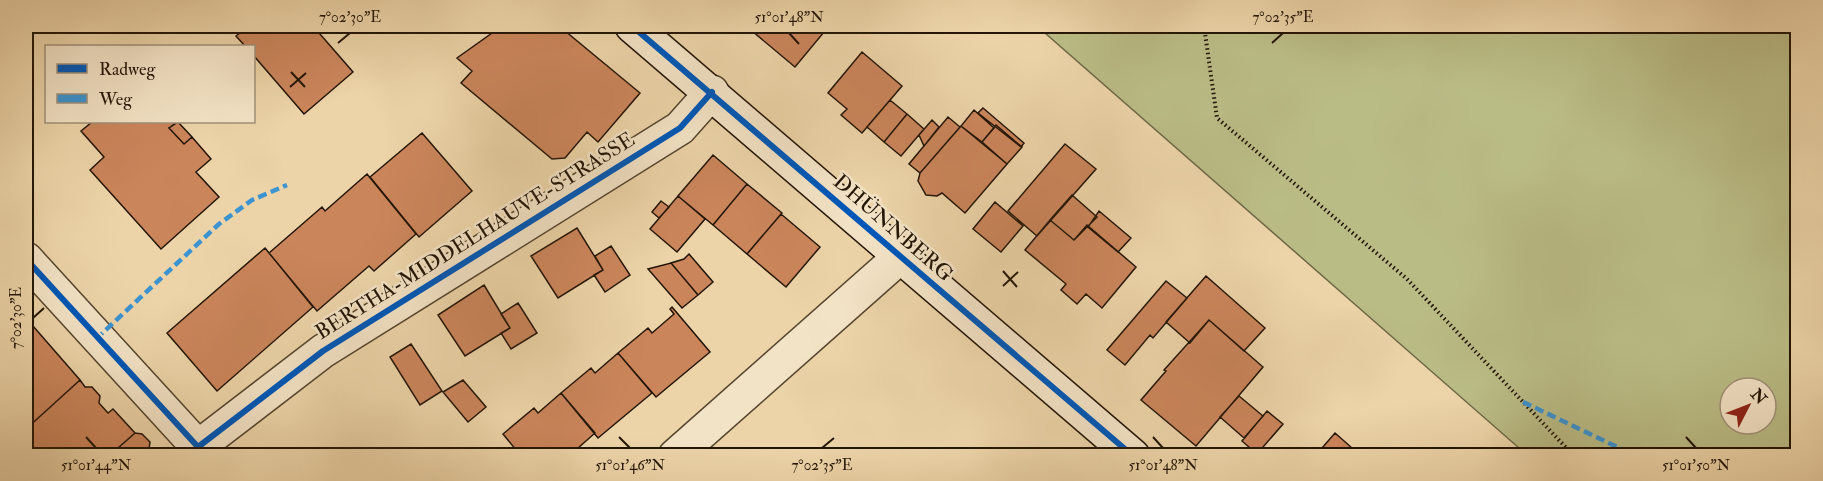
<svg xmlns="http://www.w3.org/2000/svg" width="1823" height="481" viewBox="0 0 1823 481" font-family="'IM FELL Double Pica',serif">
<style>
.green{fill:#babc86;stroke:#6e6846;stroke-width:1.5;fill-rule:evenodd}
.building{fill:#cb855b;stroke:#231506;stroke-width:1.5}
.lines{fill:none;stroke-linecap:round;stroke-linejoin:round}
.street-casing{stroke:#55452e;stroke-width:36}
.secondary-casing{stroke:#231506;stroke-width:36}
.path{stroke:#231506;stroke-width:4;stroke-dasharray:1.5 3;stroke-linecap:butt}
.street{stroke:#f3e3c6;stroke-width:33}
.secondary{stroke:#f3e3c6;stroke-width:33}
.quiet{stroke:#3b93d1;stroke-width:4.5;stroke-dasharray:9 4.5;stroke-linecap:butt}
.cycleway-casing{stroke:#f3e3c6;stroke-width:10}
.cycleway{stroke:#0057b8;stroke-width:6}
.ticks{fill:none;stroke:#231506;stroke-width:2}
.labels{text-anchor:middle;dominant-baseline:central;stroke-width:5;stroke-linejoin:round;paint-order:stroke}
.street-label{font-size:21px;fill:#231506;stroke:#f3e3c6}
.neatline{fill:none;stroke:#231506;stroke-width:2}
.ticks-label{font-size:15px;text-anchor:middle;fill:#231506}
</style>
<rect width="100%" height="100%" fill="#ecd4a8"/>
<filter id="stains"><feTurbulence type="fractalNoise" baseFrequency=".00333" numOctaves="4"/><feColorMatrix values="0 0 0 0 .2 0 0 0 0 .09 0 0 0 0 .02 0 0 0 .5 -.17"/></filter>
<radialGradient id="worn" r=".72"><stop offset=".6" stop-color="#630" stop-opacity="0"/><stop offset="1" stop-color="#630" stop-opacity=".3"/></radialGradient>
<path class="green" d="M1037 26H1797V455H1527ZM1730 388H1766V424H1730Z"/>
<path class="building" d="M249 26H313L353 72 304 114 254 56V46H245L236 36Z
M502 26H559L640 93 598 142 587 132 565 158 552 159 461 83 472 71 457 58Z
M746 26H829L795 67Z
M862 52 902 86 862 133 841 115 847 109 828 93Z
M890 100 907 114 884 142 867 127Z
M983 108 1024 143 1021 147 978 113Z
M974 110 994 128 982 142 961 126Z
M907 114 924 129 901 156 884 142Z
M948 117 960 127 920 173 909 164Z
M932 120 939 127 924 146 919 135Z
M92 122H177L169 128 184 144 192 137 211 159 196 172 219 197 161 249 90 170 104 157 81 131Z
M178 122 192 137 184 144 169 128Z
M996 125 1022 147 1007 164 982 142Z
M961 126 1007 164 965 213 942 193 937 196 926 195 918 181 920 173Z
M422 133 472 191 419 237 370 177Z
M1065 144 1096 169 1037 236 1008 211Z
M713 155 747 184 713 225 678 196Z
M367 174 416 234 374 271 369 266 317 311 269 253 322 207 325 211Z
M747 184 782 213 747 254 713 225Z
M1072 195 1097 217 1074 240 1050 220Z
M678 196 705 219 677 252 650 229Z
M661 201 669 207 659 218 652 212Z
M995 202 1023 226 1001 252 973 229Z
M1099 211 1131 238 1118 252 1088 227Z
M781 214 820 247 786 287 747 254Z
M1050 220 1074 240 1087 225 1136 267 1102 308 1086 294 1077 304 1061 290 1066 284 1025 250Z
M577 228 603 270 558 298 531 256Z
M611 246 630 275 605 292 594 275 603 270 595 256Z
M265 248 313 307 217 391 167 333Z
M689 254 713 282 698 295 671 263 684 259Z
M671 263 698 295 682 308 648 269Z
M1206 276 1265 328 1244 351 1209 320 1190 343 1166 322Z
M1166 281 1187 298 1153 338 1150 335 1125 365 1107 350Z
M484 285 510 328 465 356 438 315Z
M518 303 537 333 511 349 501 333 510 328 501 314Z
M672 307 710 352 656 397 618 353 648 328 652 333 674 314 670 309Z
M26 318 80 380 26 429Z
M1209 320 1263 367 1196 446 1141 400 1166 371 1164 370Z
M411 344 442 391 420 405 390 357Z
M618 353 652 393 598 438 561 393 591 368 595 373Z
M80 380 85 387H92L100 396 99 403 108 413 113 409 135 433 109 456H40L26 439V429Z
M463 380 486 407 468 422 443 392Z
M561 393 595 433 569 456H521L503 434 534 408 538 413Z
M1239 396 1263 416 1244 438 1220 417Z
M1267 411 1283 424 1257 454 1242 441Z
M135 433 142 434 150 442 149 449 154 456H109Z
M1335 433 1352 448 1345 456H1315Z"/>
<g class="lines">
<defs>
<path id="street" d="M26 259 198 447 323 351 680 128 712 92
M675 456 901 256"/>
<path id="secondary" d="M632 26 1133 456"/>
</defs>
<use href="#street" class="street-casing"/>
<use href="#secondary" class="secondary-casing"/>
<path class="path" d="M1204 26 1217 118 1407 279 1574 456"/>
<use href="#street" class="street"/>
<use href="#secondary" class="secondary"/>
<path class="quiet" d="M96 339 219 224 252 200 287 185
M1523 402 1636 456"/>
<defs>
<path id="cycleway" d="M632 26 1133 456
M26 259 198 447 323 351 680 128 712 92"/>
</defs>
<use href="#cycleway" class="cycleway-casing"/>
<use href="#cycleway" class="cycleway"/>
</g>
<path class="ticks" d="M789 33 799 44M338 43 350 33M1272 43 1283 33M291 72 305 87M290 87 306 73M1003 271 1017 287M1003 286 1018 272M33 318 44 308M86 437 96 448M619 437 630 448M1153 437 1163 448M1686 437 1696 448M822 448 834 438"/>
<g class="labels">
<g class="street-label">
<text transform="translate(893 228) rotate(41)">DHÜNNBERG</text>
<text transform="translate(475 236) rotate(-32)">BERTHA-MIDDELHAUVE-STRASSE</text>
</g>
</g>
<rect width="1823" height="481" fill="none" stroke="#ecd4a8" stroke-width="66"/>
<rect x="45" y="45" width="210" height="78" fill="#f3e3c6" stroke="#a09179" stroke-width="1.5"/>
<rect x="57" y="64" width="30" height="9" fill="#0057b8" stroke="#a09179" stroke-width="1.5"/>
<text x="99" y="75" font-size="18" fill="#231506">Radweg</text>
<rect x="57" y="94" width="30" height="9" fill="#3b93d1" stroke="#a09179" stroke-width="1.5"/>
<text x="99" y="105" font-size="18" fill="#231506">Weg</text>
<g transform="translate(1748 406) rotate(48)"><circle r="28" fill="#f3e3c6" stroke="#a09179" stroke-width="1.5"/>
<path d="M0-4.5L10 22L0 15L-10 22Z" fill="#8f2418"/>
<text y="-9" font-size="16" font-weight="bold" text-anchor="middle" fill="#231506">N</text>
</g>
<rect x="33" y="33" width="1757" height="415" class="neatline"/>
<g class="ticks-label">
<text x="350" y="22">7°02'30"E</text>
<text x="789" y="22">51°01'48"N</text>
<text x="1283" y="22">7°02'35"E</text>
<text transform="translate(16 318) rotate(-90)" y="5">7°02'30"E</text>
<text x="96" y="470">51°01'44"N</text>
<text x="630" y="470">51°01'46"N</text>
<text x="822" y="470">7°02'35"E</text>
<text x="1163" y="470">51°01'48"N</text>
<text x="1696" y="470">51°01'50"N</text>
</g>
<rect width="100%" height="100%" filter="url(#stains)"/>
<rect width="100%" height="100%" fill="url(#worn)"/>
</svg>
